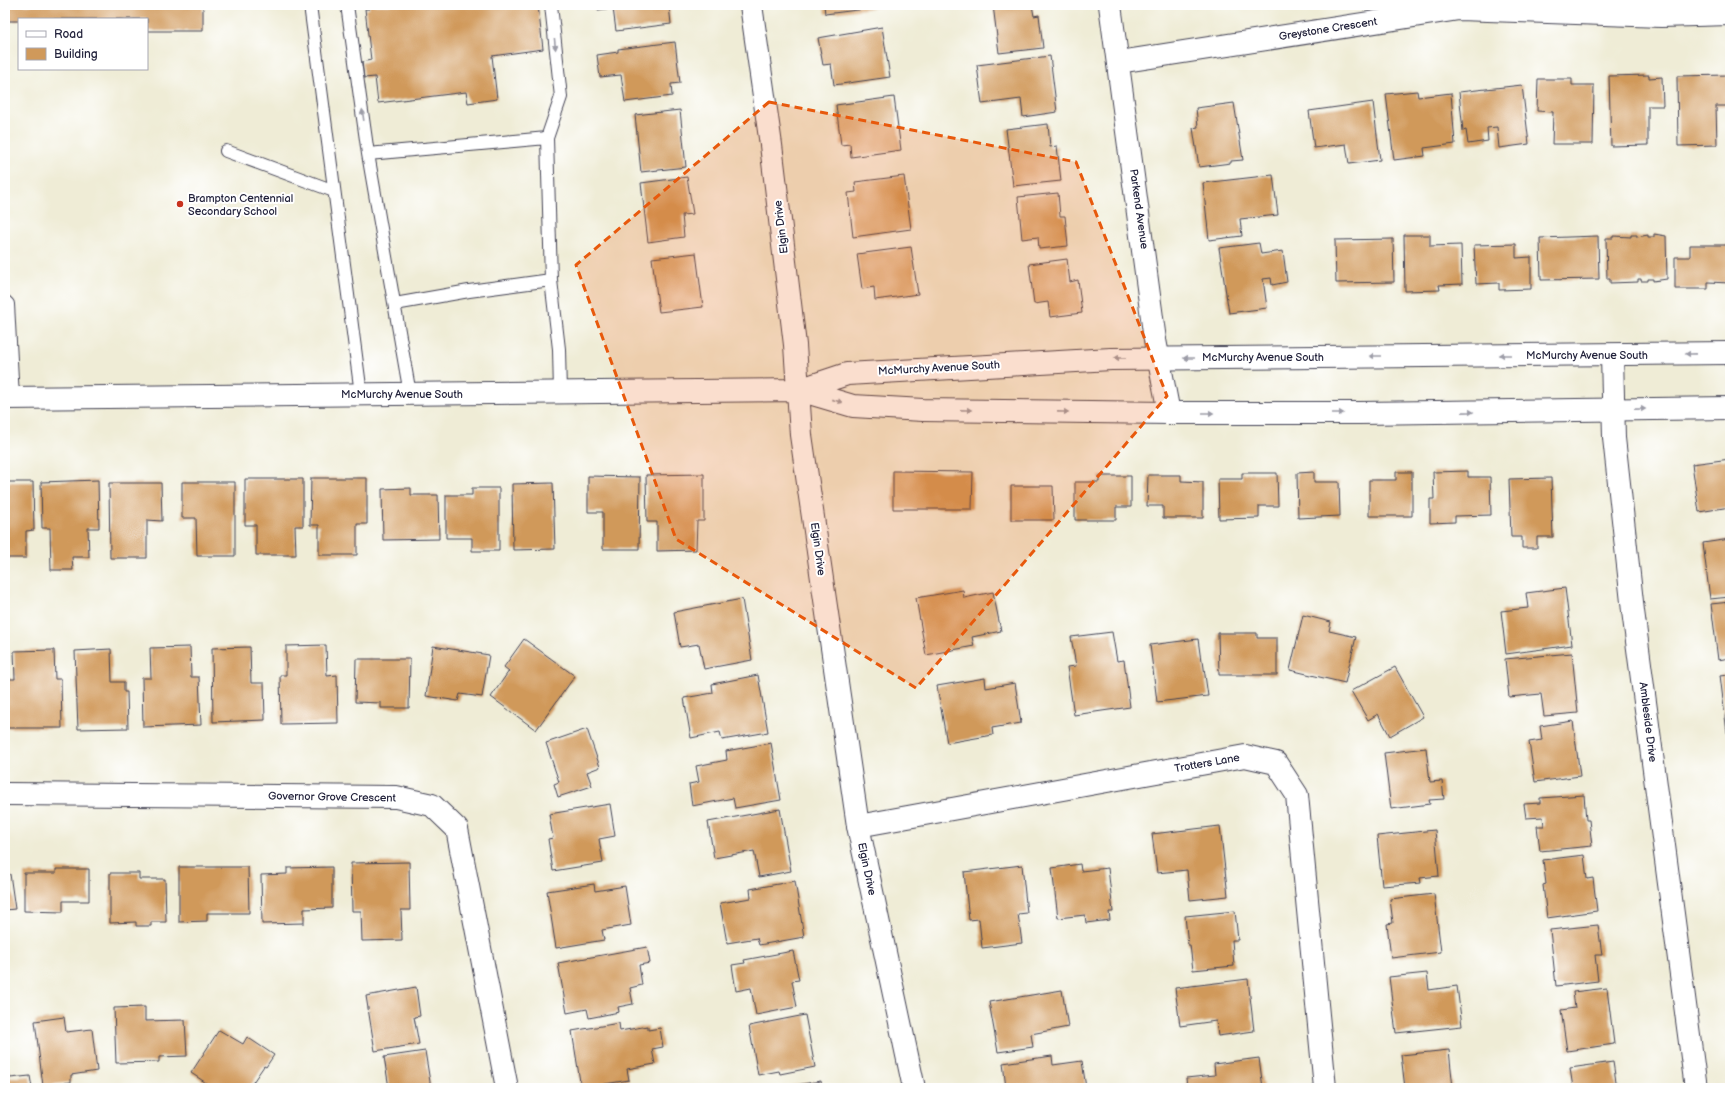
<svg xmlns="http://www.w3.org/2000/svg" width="1735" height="1093" viewBox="0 0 1735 1093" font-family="'Balsamiq Sans',sans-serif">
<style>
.building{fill:#d0995a}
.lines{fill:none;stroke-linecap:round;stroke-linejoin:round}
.lane-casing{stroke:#414052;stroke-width:14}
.street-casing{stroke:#414052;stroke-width:24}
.secondary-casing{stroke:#414052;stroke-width:24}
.lane{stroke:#fff;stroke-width:12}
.street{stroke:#fff;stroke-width:22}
.secondary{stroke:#fff;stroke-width:22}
.oneway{fill:#9c9ca7}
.marked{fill:#e8590c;fill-opacity:0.2;stroke:#e8590c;stroke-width:3;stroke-dasharray:8 5;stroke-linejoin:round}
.poi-dot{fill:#c8321e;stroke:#fff;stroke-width:1.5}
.labels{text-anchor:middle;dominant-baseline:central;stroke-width:4;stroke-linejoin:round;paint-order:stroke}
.street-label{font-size:11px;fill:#22223b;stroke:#fff}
.poi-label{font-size:11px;fill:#22223b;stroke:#fff;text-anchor:start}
</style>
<rect width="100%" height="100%" fill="#fff"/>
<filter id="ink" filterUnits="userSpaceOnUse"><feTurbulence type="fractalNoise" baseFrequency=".025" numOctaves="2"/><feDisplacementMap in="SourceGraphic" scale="8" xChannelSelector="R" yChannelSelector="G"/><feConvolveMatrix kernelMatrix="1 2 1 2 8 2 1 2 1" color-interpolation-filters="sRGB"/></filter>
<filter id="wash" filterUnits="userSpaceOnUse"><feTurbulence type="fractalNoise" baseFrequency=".012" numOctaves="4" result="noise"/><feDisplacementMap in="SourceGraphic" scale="16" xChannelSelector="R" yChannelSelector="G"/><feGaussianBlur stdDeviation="0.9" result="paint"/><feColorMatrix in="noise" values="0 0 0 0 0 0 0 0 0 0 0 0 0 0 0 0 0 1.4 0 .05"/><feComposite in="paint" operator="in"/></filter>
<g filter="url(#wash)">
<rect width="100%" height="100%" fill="#efecd6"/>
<g id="blocks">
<path class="building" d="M5 5H203V31H147V19H19V21H5Z
M369 5H538L543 49 492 56 497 99 468 103 466 92 378 103 375 77 364 78 362 62 371 60 365 9H369Z
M597 5H669L671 24 616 31 613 8 598 10Z
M824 5H881L882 7 825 14Z
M993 5H1032L1034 16 1039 15 1043 48 999 53Z
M882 27 890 77 834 85 831 64 823 65 818 38Z
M675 42 680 83 671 84 672 96 625 102 621 75 600 77 597 55 618 52V49Z
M1050 56 1057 112 1023 117 1021 99 982 104 977 65Z
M1649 75V78L1662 77 1663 106H1648V145L1611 146 1609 76Z
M1730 75V106H1716L1717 145 1678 146 1677 76Z
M1538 79H1572V85H1594L1593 144H1552L1553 112 1537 111Z
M1522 85 1529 144 1499 148 1497 127 1487 128 1488 141 1468 144 1466 130 1463 131 1459 92Z
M1417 91 1418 97 1451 93 1455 144 1424 148 1425 156 1394 160 1386 94Z
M894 97 901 150 851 157 850 144 841 145 836 105Z
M1373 102 1380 160 1349 164 1346 144 1314 148 1309 111Z
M1234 103 1243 160 1231 161V163L1199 167 1193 128 1198 127 1196 108Z
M680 110 686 167 641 172 635 115Z
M1048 124 1050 147 1057 146 1061 181 1013 186 1006 129Z
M1273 175 1278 215 1240 219 1242 236 1209 240 1203 183Z
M904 176 911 229 853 237 848 193 856 192 855 182Z
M687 177 693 214 682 215 684 237 648 242 641 183Z
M1058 193 1060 216H1065L1068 246 1039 249 1038 237 1022 239 1018 197Z
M1654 234 1666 236 1667 279 1653 281V279H1648V281H1641V279H1638V282L1610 283V279H1607L1606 238H1613V236L1631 237V235H1637V237L1648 235V237H1654Z
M1404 235H1430V246L1461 245 1462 284 1439 285 1440 290 1405 291Z
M1598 236 1599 279 1541 280 1540 238Z
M1393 239 1394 282 1336 283 1335 240Z
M1259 243 1261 254 1283 251 1287 282 1272 285 1271 278 1263 279 1267 308 1229 313 1219 248Z
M1516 244V258L1531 257V289L1499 290V283L1476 284 1474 245Z
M1690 245H1730V283L1708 282V289H1675V257H1690Z
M911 247 918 294 875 300 874 287 862 289 857 254Z
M696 253 703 307 659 312 652 258Z
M1067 259 1070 282 1078 280 1082 313 1050 317 1048 302 1034 304 1029 264Z
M1730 459V507L1699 512 1692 464Z
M893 471 973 472 972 509H893Z
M1468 471V477H1490L1491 515 1455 516V522L1430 523V499H1434L1433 472Z
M1314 472V482H1339L1340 516 1298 518 1297 473Z
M1396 472H1412V516H1369V480H1396Z
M1242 473H1277L1278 506H1259V518L1219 519 1218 479H1242Z
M704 474V521H697L696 550 657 551V522H647L646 475Z
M1148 475H1181V481L1203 482V518H1163V506H1147Z
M588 476 640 477 639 549H603V512H588Z
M1099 476H1131V507H1116V520H1075V482H1099Z
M311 478H367V524H357V555H319V525H310Z
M1551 478 1553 537H1537V548H1522V537H1511L1509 479Z
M245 479H303V526H295L296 555H256V525H245Z
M98 480 99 528H88L89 557H72L73 570H51L50 528H42L41 482Z
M5 482H33L34 530 26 531V558H5Z
M182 482H235V556H197L196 518H182Z
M109 483H161L162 521 147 520V558H110Z
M553 483 555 549 513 550 512 484Z
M1011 486H1053L1054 520H1011Z
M411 488V495H438L439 539 383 540 382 489Z
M472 488H499V551H472V538H446V495H472Z
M1730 539V597L1710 599 1703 543Z
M1565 588 1572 645 1506 654 1501 611 1528 608 1526 593Z
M963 590 964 598 993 592 1001 631 972 637 974 646 926 655 916 598Z
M742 599 752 660 704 669 699 644 680 647 674 612Z
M1730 602V658L1718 660 1711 604Z
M1303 615 1331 622 1329 631 1356 637 1345 683 1290 670Z
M1112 632 1117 661 1124 660 1130 707 1074 715 1067 667 1076 666 1071 637Z
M1218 633H1257V638H1277V675H1219Z
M524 639 575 676 536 730 491 697 509 671 504 667Z
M1198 639 1201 661H1203L1208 696 1157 702 1150 645Z
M326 645 327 676 337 675 338 723 281 724 280 675H286V646Z
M433 646 489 655 482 697 460 694 458 701 426 696Z
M190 647 191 677H199L201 725 143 727 142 678H151L150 648Z
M250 647 251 683H264L265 720 213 722 212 648Z
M111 649 112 682H124V692H127L128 728 78 729 75 651Z
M54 650 55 679H61L62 728H5V679H15L14 651Z
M1572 653 1578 713 1544 716 1541 694 1509 697 1505 659Z
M356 659H410L409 708H381V703L355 702Z
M1395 667 1423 717 1390 736 1378 714 1368 720 1351 691Z
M1730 674V733H1727L1720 675Z
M758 675 768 732 722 740 720 732 691 738 684 698 713 693 712 684Z
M985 678 986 688 1015 683 1021 723 992 728 993 735 947 743 937 686Z
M1573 721 1580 776 1535 782 1529 742 1542 740 1540 726Z
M587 729 600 767 587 772 592 786 558 797 554 784 559 782 546 743Z
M771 743 781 800 735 808 733 798 692 806 689 784 699 782 696 766 727 760 726 751Z
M1426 748 1430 782 1442 781 1444 799 1429 800 1430 804 1391 809 1384 753Z
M1584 795 1586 820H1589L1592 846 1540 851 1537 826H1544L1543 817 1526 818 1524 804 1540 803V798Z
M610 804 615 836 599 839 603 863 553 871 548 839 553 838 549 814Z
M780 809 791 871 759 877 754 851 714 858 708 822Z
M1220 826 1228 896 1190 900 1187 870 1157 873 1152 834Z
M1435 830 1439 876 1420 878 1421 883 1382 886 1377 836Z
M1584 855 1587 879 1593 878 1597 911 1547 918 1543 885 1546 884 1543 860Z
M409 862 410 910H401L402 940 362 941 361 911H352L351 863Z
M1080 864 1081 871 1108 868 1113 912H1109L1110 920 1086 923 1085 915 1058 918 1052 868Z
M1022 865 1027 913 1018 914 1022 943 982 948 979 919 969 920 964 872Z
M179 867H248L249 913H207V921L179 922Z
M332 867V908L304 909V923L262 924 261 875 287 874V868Z
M56 869H89V901H63V912L24 911V873H56Z
M110 873H139V879H165L166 922H151V926H136V922L110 923Z
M10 874 15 909 5 910V875Z
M795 881 804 937 759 945 757 938 727 943 720 903 751 898 750 889Z
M594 884 595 891 625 886 631 925 602 930 604 940 556 948 547 891Z
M1434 894 1441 952 1391 958 1387 924 1393 923 1390 899Z
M1235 911 1238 940H1232L1234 966 1193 970 1190 945H1188L1185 916Z
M1598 925 1602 955H1595L1598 981 1556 986 1550 930Z
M647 947 650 963 639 965 642 985 630 988 633 1004 618 1007 619 1012 589 1018 587 1009 567 1013 558 963Z
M793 951 799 980 792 981 797 1007 756 1015 751 988 736 991 732 965 745 963 744 960Z
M1427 973 1429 990 1457 986 1462 1026 1396 1033 1389 977Z
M1248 979 1254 1031 1218 1036 1216 1021 1180 1026 1175 988Z
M416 987 420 1016 414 1017 419 1044 375 1051 366 996Z
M1607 988 1614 1044 1567 1051 1561 1010 1575 1008 1573 992Z
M1062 990 1068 1027 1031 1034 1033 1047 998 1052 989 1002Z
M145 1007V1021L185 1020 187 1056 159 1057V1062L116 1063 114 1008Z
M805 1015 815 1067 780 1074 779 1071 758 1075 749 1026Z
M64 1017 66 1032 92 1029 97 1071 71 1075V1082L43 1086 35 1021Z
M619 1023 620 1031 648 1026V1030L660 1028 663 1047 652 1049 655 1064 627 1069 629 1080 581 1088 572 1031Z
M219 1030 243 1044 247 1037 274 1055 266 1067 264 1066 249 1088H227L223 1086 222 1088H214L191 1073Z
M1449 1050 1453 1088H1405L1401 1055Z
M5 1051 10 1078 30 1076 32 1088H5Z
M425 1051 431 1088H389L384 1057Z
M1052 1056 1053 1065 1082 1061 1086 1088H1006L1003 1063Z
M1259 1058 1263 1088H1187L1186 1078 1215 1075 1214 1064Z
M1613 1062 1617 1088H1573L1570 1068Z
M821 1081 822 1088H783V1087Z"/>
</g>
</g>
<g filter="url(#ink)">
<use href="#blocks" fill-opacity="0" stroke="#414052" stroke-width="1"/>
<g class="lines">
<defs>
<path id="lane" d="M310 5 361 394
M347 5 368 154
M547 138 561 97 551 5
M226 151 334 191
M5 301 8 304 13 398
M395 304 469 291 551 280 559 349 560 393
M410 394 368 154 547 138 551 280"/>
<path id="street" d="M1110 5 1155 340 1169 413
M1119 62 1459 9 1661 16 1730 14
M1612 355 1614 438 1633 611 1696 1088
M5 794 396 797 432 805 457 829 507 1088
M858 826 1245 756 1276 763 1297 795 1325 1088"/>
<path id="secondary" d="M751 5 771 145 795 345 801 435 858 826 914 1088
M799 390 853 406 923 410 1169 413H1360L1730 408
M5 398 799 390 847 374 1111 359 1730 353"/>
</defs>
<use href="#lane" class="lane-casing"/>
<use href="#street" class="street-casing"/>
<use href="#secondary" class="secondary-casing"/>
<use href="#lane" class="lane"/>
<use href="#street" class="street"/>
<use href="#secondary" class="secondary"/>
</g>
<defs><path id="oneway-solid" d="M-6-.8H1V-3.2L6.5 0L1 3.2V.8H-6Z"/></defs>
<g class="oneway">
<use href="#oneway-solid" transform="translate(555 44) rotate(84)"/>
<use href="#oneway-solid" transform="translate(363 115) rotate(-98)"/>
<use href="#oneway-solid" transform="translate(1691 354) rotate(179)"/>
<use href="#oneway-solid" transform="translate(1505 355) rotate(180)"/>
<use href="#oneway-solid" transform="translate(1375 356) rotate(180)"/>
<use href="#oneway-solid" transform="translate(1120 358) rotate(179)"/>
<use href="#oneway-solid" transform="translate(1189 358) rotate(180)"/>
<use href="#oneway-solid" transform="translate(837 401) rotate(17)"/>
<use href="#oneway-solid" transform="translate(1640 409) rotate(-1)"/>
<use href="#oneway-solid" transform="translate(966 410) rotate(1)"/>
<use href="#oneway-solid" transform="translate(1063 412) rotate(1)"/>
<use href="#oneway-solid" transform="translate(1468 412) rotate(-1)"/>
<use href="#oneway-solid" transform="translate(1208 413)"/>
<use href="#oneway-solid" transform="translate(1338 413)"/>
</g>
</g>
<path class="marked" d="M769 102 1076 162 1167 396 916 688 676 539 576 265Z"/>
<circle class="poi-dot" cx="180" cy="204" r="4"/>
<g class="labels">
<g class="street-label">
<text transform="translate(1328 29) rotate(-9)">Greystone Crescent</text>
<text transform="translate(1139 209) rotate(82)">Parkend Avenue</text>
<text transform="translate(781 227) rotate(-97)">Elgin Drive</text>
<text x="1587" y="355">McMurchy Avenue South</text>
<text x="1263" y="357">McMurchy Avenue South</text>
<text transform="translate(939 368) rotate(-3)">McMurchy Avenue South</text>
<text x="402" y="394">McMurchy Avenue South</text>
<text transform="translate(818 549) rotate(82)">Elgin Drive</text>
<text transform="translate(1648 722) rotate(83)">Ambleside Drive</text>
<text transform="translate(1207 763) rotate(-10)">Trotters Lane</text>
<text transform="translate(332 797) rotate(1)">Governor Grove Crescent</text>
<text transform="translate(867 869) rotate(78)">Elgin Drive</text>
</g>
<g class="poi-label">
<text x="188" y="198">Brampton Centennial<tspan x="188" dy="13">Secondary School</tspan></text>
</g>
</g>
<rect width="1735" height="1093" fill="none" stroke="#fff" stroke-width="20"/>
<rect x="18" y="18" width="130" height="52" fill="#ffffff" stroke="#a7a7b1"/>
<rect x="26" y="31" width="20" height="6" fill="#ffffff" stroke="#a7a7b1"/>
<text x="54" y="38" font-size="12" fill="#22223b">Road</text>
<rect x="26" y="48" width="20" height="12" fill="#d0995a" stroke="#a7a7b1"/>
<text x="54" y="58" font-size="12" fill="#22223b">Building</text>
</svg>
